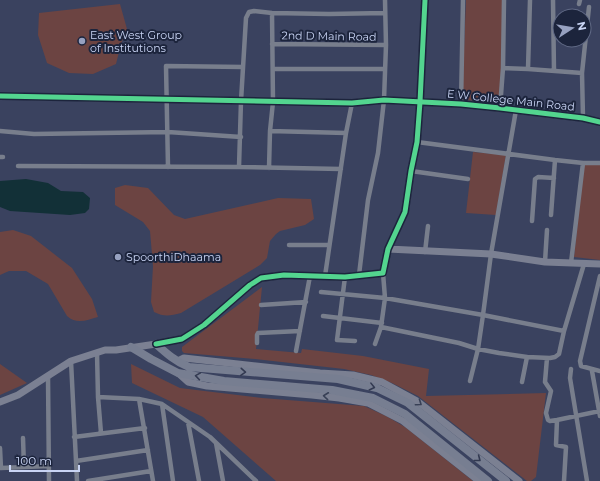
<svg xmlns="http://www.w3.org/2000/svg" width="600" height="481" viewBox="0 0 600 481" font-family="Montserrat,sans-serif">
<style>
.green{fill:#6c4442}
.water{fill:#123037}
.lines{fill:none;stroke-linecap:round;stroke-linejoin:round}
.street{stroke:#787e8c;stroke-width:4.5}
.secondary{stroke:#7b8092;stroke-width:7}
.primary{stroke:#777e91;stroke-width:8}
.cycleway-casing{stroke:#1c243c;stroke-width:8}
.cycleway{stroke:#53d58f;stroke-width:5}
.oneway{stroke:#333a51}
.oneway2{stroke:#384056}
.poi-dot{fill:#97a1c0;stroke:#1c243c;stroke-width:1.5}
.labels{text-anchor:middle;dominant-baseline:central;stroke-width:4;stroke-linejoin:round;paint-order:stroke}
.poi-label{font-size:11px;fill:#c9d4f4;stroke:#1c243c;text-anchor:start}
.street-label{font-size:11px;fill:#c9d4f4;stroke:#1c243c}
</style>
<rect width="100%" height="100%" fill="#3a425f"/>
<path class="green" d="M466 0H506L502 102 462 100Z
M120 4 127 29 121 44 116 64 93 74 69 73 47 63 38 35 39 13Z
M473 152 506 155 496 215 466 213Z
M584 163 600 165V260L574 257Z
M125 185 148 188 174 215 185 219 278 198 311 199 314 219 305 225 280 231 276 234 270 241 267 258 260 265 181 313C170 316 164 317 154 312L151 302 153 266 150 231 143 222 115 205V188Z
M13 230 31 236 72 268 92 299 98 317C87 320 77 325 67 316L48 284 26 271H9L0 275V232Z
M262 287 256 349 301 353 302 349 363 356 429 369 426 396 546 393 536 477 531 481H527L418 396 392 383 371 375 344 369 255 359 184 353 182 351V347Z
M0 364 27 383 0 395Z
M131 364 180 388 262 398 364 406 386 416 405 427 473 481H276L203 417 132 383Z"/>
<path class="water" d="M26 179 48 183 61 191 83 192 90 198 89 209 85 213 70 215 10 211 0 207V181Z"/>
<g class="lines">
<path class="street" d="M553 0 554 71
M579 4 580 0
M272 44 386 45
M503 68 528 69 582 73
M273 69H385
M528 69 530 0
M461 104 463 0
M500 108 503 68 504 0
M583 118 582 73 589 7
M0 131 34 134 168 132 241 137
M270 131 346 133
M417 142 555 160 583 163H600
M0 157H3
M18 166 239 167 341 169
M168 167 166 66 243 67
M239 167 241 101 246 18 249 12 254 11 272 13 329 14 385 13
M269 168 270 131 273 102 272 13
M411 171 468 179
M551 215 555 160
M532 221 535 179 538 177 554 178
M289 245H329
M425 252 428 226
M545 262 547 230
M571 263 583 163
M383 273 385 298 381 327 459 343 478 349 499 353 527 357 550 358 555 357 559 354 564 331 584 264
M359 275 368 200 378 153 384 100 386 45 385 0
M325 276 346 133 352 103
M600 276 580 361 581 366 600 371
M345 277 337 340 355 341
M321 292 385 298 483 315 564 331
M261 305 306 302
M323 316 382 323
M257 343V335L258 333 300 331
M375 344 381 327
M296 351 310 276
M97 353 98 397 139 399 162 404 210 437 256 481
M547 358 545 382 551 391 546 413 548 420 550 421 557 420 600 411
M71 361 77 481
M571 369 570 378 587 481
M592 371 600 416
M48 376 49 481
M470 381 478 349 483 315 491 254 516 110
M522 382 527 357
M98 397 101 433
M139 399 153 481
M162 404 173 481
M557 420 556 445 566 447 564 481
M188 422 199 481
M74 437 145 428
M23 438 24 467
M216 443 223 481
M0 448 1 468H0
M76 461 148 450
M1 468 49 466
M88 481 151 471"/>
<path class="secondary" d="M0 96 352 103 384 100 461 104 500 108 583 118 600 122
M388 249 491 254 545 262 600 264
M178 361 184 358 320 373 353 375 382 382 417 401 519 481
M178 373 188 382 207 386 312 395 339 398 368 403 403 421 479 481
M0 402 18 395 71 361 105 350H116L156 344 182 339 204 325 250 285 261 278 284 275 345 277 383 273 388 249 405 212 411 171 417 142 420 102 425 0"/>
<path class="primary" d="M156 344C166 353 176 362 189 367L338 379 377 388 408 403 506 481
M131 347 151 359 178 373 224 381 332 390 373 398 405 414 488 481"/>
<defs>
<path id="cycleway" d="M0 96 352 103 384 100 461 104 500 108 583 118 600 122
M156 344 182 339 204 325 250 285 261 278 284 275 345 277 383 273 388 249 405 212 411 171 417 142 420 102 425 0"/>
</defs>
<use href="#cycleway" class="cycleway-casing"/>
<use href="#cycleway" class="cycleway"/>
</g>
<defs><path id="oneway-chevron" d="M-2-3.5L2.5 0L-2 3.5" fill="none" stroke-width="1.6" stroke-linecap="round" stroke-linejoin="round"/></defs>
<g class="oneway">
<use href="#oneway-chevron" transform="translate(243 372) rotate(4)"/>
<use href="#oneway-chevron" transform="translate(198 376) rotate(-171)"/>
<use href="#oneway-chevron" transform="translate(372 387) rotate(14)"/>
<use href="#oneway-chevron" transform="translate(478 459) rotate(38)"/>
</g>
<g class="oneway2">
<use href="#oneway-chevron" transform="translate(326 396) rotate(-174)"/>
<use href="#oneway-chevron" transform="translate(419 403) rotate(35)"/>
</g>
<g class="poi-dot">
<circle cx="82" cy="41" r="4"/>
<circle cx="118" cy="257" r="4"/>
</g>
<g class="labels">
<g class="poi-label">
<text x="90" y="35">East West Group<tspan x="90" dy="13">of Institutions</tspan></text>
<text x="126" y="257">SpoorthiDhaama</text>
</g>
<g class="street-label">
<text transform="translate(329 36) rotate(1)">2nd D Main Road</text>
<text transform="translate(511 100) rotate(6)">E W College Main Road</text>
</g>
</g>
<g transform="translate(572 28) rotate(78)"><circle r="19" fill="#1c243c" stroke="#616a86"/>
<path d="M0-3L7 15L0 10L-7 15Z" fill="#97a1c0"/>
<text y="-6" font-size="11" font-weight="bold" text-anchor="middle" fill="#c9d4f4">N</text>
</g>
<path d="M10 465v6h69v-6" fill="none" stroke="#c9d4f4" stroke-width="2"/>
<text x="16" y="465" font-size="12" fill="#c9d4f4" stroke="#1c243c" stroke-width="3" paint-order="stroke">100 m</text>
</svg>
